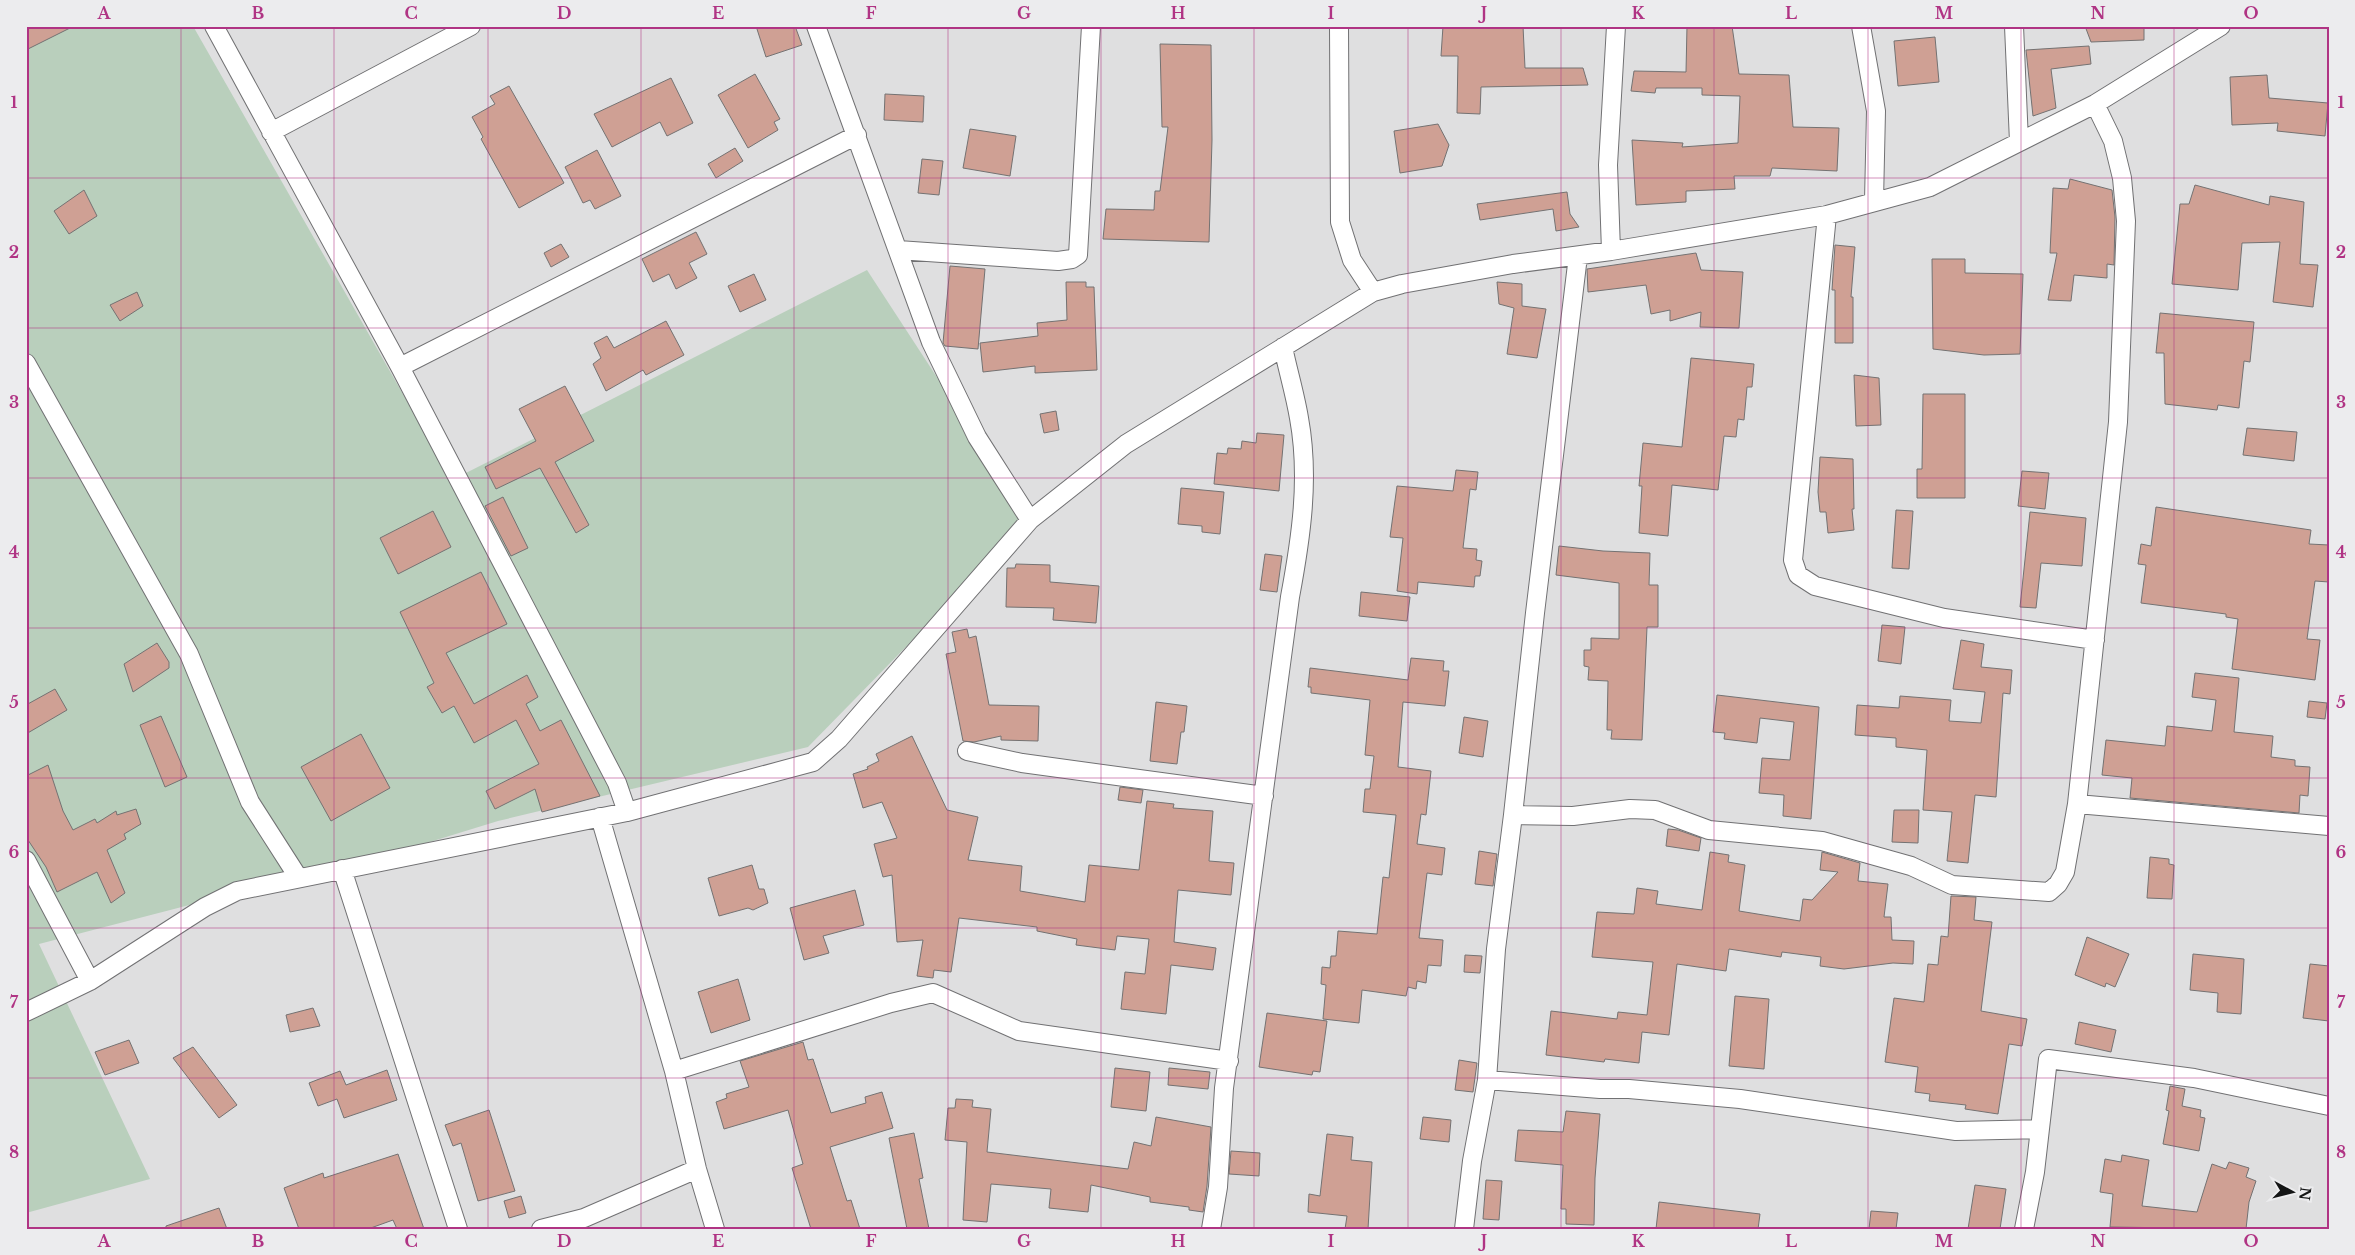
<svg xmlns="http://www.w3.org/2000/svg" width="2355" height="1255" viewBox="0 0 2355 1255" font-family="'Libre Baskerville',serif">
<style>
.green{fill:#b9cfbc}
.building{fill:#cfa094;stroke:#747272}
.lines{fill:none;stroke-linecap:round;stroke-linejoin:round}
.street-casing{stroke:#717173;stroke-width:20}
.street{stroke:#fff;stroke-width:18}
.grid{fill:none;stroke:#b03484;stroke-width:1;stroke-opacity:0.55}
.neatline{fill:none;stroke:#b03484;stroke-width:2}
.grid-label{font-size:16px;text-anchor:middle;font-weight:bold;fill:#b03484}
</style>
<rect width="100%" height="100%" fill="#dfdfe0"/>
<path class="green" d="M26 26H193L452 480 867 270 1030 520 808 747 498 821 342 869 298 877 39 944 150 1179 26 1213Z"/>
<path class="building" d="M26 26H74L26 50Z
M756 26H795L802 45 766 57Z
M1443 26H1523L1525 68H1583L1588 85 1481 87 1480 114 1457 113 1458 56H1441Z
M1687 26H1732L1739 74 1789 75 1793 127 1839 128 1837 171 1772 168 1770 176H1734L1735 189 1686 191V202L1636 205 1632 140 1683 143 1682 147 1738 143 1740 96 1702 95V88H1656L1655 93 1631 91 1634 71 1686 72Z
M2085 26H2144V40L2091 42Z
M1935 37 1939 82 1898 86 1894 41Z
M1160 44 1211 45 1212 140 1209 242 1103 239 1106 209 1154 210 1155 191H1160L1168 127H1162Z
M2089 46 2091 64 2051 69 2056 108 2033 116 2026 50Z
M755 74 780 119 774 122 778 130 748 148 718 95Z
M2267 75 2269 98 2328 103 2325 136 2277 131 2278 123 2232 125 2230 77Z
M671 78 693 123 667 136 660 122 612 147 594 114Z
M509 86 564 183 519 208 481 139 483 137 472 117 495 104 490 96Z
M885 94 924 96 923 122 884 120Z
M1438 124 1449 145 1442 166 1400 173 1394 131Z
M970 129 1016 136 1010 176 963 168Z
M735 148 743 161 716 178 708 164Z
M597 150 621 196 595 209 590 200 583 203 565 167Z
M922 159 943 161 939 195 918 193Z
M2070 179 2112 190 2115 217 2114 265 2107 264V278L2074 275 2071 301 2048 300 2057 253H2050L2053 188 2068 189Z
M2195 185 2269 205 2270 196 2304 202 2300 264 2318 265 2313 307 2273 302 2280 242 2242 243 2238 290 2172 284 2180 204H2189Z
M84 190 97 216 69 234 54 211Z
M1567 192 1570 214 1579 227 1556 231 1553 209 1480 220 1477 204Z
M696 232 707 254 689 263 697 278 676 289 669 274 653 282 642 259Z
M561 244 569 257 551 267 544 253Z
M1835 245 1855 247 1851 297H1853V343H1835V290H1832Z
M1696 253 1701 270 1743 272 1739 328 1700 327 1701 312 1670 321V310L1651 314 1646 285 1588 292 1587 269Z
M1932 259H1965V273L2023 274 2020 354 1984 355 1933 349Z
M950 266 985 269 978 349 945 346 943 343Z
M754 274 766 300 740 312 728 286Z
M1066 282H1086V287H1094L1097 370 1035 373V366L983 372 980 343 1038 336 1037 323 1067 320Z
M1497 282 1522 284V306L1546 309 1537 358 1507 354 1514 308 1499 304Z
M137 292 143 306 120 321 110 305Z
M2160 313 2254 322 2250 362 2244 361 2239 408 2218 405 2217 410 2165 404 2164 353H2156Z
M666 321 684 355 646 375 643 370 606 391 593 364 601 358 594 343 607 336 614 348Z
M1691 358 1754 364 1752 387H1747L1744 420 1738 419 1736 437 1724 436 1718 490 1672 485 1668 536 1639 533 1642 486H1639L1643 443 1682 447Z
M1854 375 1879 378 1881 425 1856 426Z
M565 386 594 441 555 462 589 525 576 533 540 468 496 489 485 467 536 441 519 409Z
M1923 394H1965V498H1917V469H1922Z
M1056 411 1059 430 1044 433 1040 414Z
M2247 428 2297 432 2294 461 2243 455Z
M1257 433 1284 435 1279 491 1214 484 1217 453 1227 454 1228 448 1241 449 1242 441 1256 443Z
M1820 457 1853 459 1854 509H1852L1854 530 1828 533 1826 512H1820L1818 492Z
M1456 470 1478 472 1476 490 1470 489 1463 548 1477 549 1476 560 1482 561 1480 576H1475L1474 587 1418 582 1417 594 1397 591 1403 538 1390 537 1397 486 1453 491Z
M2022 471 2049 473 2045 509 2018 506Z
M1181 488 1224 492 1220 534 1202 532V526L1178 524Z
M503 497 528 548 511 556 485 506Z
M2156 507 2311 530 2309 544 2329 545V582L2315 581 2307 639 2320 640 2315 680 2232 669 2238 619 2226 617V614L2141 603 2146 565 2138 564 2141 544 2151 546Z
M1896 510 1913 511 1909 569 1892 568Z
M433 511 451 547 398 574 380 538Z
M2030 512 2086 518 2082 566 2041 563 2036 608 2020 607Z
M1559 546 1603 551 1650 553 1649 585H1658V627H1647L1642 740 1611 739 1612 730H1607L1608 681 1588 680 1589 667 1584 666V650H1591V638L1619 639V583L1556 575Z
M1265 554 1282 556 1277 592 1260 590Z
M1016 564 1050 565V582L1099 586 1096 623 1053 620 1054 608 1006 607 1007 568H1015Z
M481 572 507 624 446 653 474 704 527 675 538 697 526 704 540 731 561 720 600 796 542 812 535 789 495 809 486 791 539 764 516 720 474 743 454 706 442 713 427 687 434 683 400 612Z
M1361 592 1410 597 1407 621 1359 616Z
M1882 625 1905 627 1901 664 1878 661Z
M967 629 969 638 976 636 989 705 1039 706 1038 741 1001 740V736L974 742 963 741 946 654 956 652 952 632Z
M1961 640 1984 644 1981 667 2012 670 2010 694 2003 693 1996 797 1975 795 1968 863 1947 861 1952 812 1923 810 1927 750 1896 747V738L1855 735 1857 705 1899 708 1900 696 1951 700 1949 721 1981 723 1985 692 1953 689Z
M157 643 169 662V668L133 692 124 664Z
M1411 658 1444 661 1443 671H1449L1445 706 1403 702 1398 767 1431 771 1426 815 1421 814 1417 844 1445 848 1442 875 1427 873 1419 938 1443 940 1441 966 1428 965 1426 983 1417 981 1416 989 1408 987 1406 996 1362 990 1359 1023 1323 1019 1326 985 1321 984 1322 967 1330 968 1331 956H1336L1338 931 1377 934 1383 877 1389 878 1396 815 1363 812 1365 789H1370L1374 756 1365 755 1370 700 1311 693V687H1308L1310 668 1408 680Z
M2195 673 2239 678 2234 732 2273 736 2271 757 2295 760V766L2310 767 2308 796 2300 795 2299 813 2130 798 2132 778 2102 775 2106 740 2165 746 2167 726 2212 731 2216 700 2192 697Z
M55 689 67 710 26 734V705Z
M1717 695 1819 707 1811 819 1783 816 1784 795 1759 793 1762 758 1790 760 1794 722 1760 718 1757 743 1724 739 1725 733 1713 732Z
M2309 701 2327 703 2325 719 2307 717Z
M1156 702 1187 706 1184 732H1181L1177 764 1150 761Z
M161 716 187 777 165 787 140 725Z
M1464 717 1488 721 1483 757 1459 753Z
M361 734 390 788 331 821 301 767Z
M912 736 947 810 978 817 968 860 1022 866 1020 891 1085 902 1089 865 1139 870 1147 801 1174 804 1173 808 1213 811 1209 861 1234 863 1231 895 1178 890 1174 942 1216 948 1213 970 1171 965 1166 1014 1121 1009 1125 972 1145 974 1149 939 1117 936 1115 950 1076 945 1077 939 1037 931V927L959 918 951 972 934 970 933 978 917 976 923 940 897 942 892 875 883 877 874 844 897 838 882 802 863 808 853 774 868 769 867 767 879 761 876 754Z
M48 765 63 811 73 830 95 819 97 823 116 811 117 815 136 809 141 824 124 834 126 839 107 850 125 893 111 903 97 872 57 892 46 867 26 837V776Z
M1120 787 1143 790 1141 803 1118 800Z
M1894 810H1919L1918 843 1892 842Z
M1668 829 1678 830 1701 838 1699 851 1666 846Z
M1479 851 1497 854 1493 886 1475 884Z
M1710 852 1729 855 1728 862 1745 865 1739 911 1800 921 1803 899 1812 900 1838 872 1820 870 1822 852 1860 863 1858 881 1888 884 1884 917H1891L1892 940 1914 941 1913 964 1893 963 1844 969 1820 966 1821 957 1782 952 1781 957 1729 949 1726 971 1677 964 1669 1035 1642 1032 1639 1063 1605 1059 1604 1062 1546 1055 1551 1011 1617 1019 1618 1012 1647 1015 1653 962 1592 957 1597 912 1634 914 1637 888 1658 891 1656 904 1702 910Z
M2150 857 2169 859V864L2174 865 2172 899 2147 898Z
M752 865 759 889H764L768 903 753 910 748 908 719 916 708 878Z
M855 890 864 925 823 936 829 953 804 960 790 908Z
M1951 896 1976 897 1974 920 1992 922 1981 1011 2027 1019 2022 1046 2009 1044 1998 1114 1965 1109 1966 1105 1929 1101 1930 1094 1915 1092 1918 1067 1885 1062 1894 998 1924 1002 1928 964 1938 965 1941 936 1948 937Z
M2087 937 2129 954 2115 987 2106 983 2105 987 2075 975Z
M2193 954 2244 959 2241 1014 2217 1012 2218 993 2190 990Z
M1465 955 1482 956 1480 973 1464 972Z
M2310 964 2329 966V1021L2303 1018Z
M738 979 750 1020 711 1033 698 992Z
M1735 996 1769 999 1764 1069 1729 1066Z
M313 1008 320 1026 290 1032 286 1015Z
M1267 1013 1327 1021 1320 1072 1313 1071 1312 1075 1259 1067Z
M2079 1022 2116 1030 2111 1052 2075 1044Z
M129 1040 139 1063 105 1075 95 1052Z
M803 1042 808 1060 813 1059 831 1113 866 1103 865 1097 882 1092 893 1128 830 1147 847 1201 851 1200 860 1229H811L792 1168 803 1164 788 1110 724 1129 716 1102 727 1098 726 1094 749 1087 740 1061Z
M193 1047 237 1105 219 1118 173 1058Z
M1459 1060 1477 1063 1473 1092 1455 1090Z
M1115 1068 1150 1072 1146 1111 1111 1107Z
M1169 1068 1210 1072 1208 1089 1168 1085Z
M387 1070 397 1100 344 1118 337 1099 318 1106 309 1083 340 1071 346 1085Z
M2170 1086 2185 1089 2182 1106 2201 1110 2200 1117 2205 1118 2199 1151 2163 1144 2169 1111 2166 1110Z
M956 1099 973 1100 972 1107 991 1109 987 1152 1128 1169 1134 1142 1151 1146 1156 1117 1211 1127 1207 1186 1203 1212 1189 1210V1207L1150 1202V1197L1091 1185 1088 1212 1049 1208 1051 1189 991 1184 987 1222 963 1220 967 1142 945 1140 948 1108H955Z
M489 1110 515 1191 478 1201 461 1143 453 1146 445 1125Z
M1566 1111 1600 1114 1595 1178 1594 1225 1566 1224V1209H1561L1563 1165 1515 1161 1518 1130 1563 1132Z
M1423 1117 1451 1120 1449 1142 1420 1139Z
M914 1133 923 1178 919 1179 929 1229H907L889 1138Z
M1327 1134 1353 1137 1351 1160 1372 1162 1368 1229H1345L1347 1216 1308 1212 1309 1194 1320 1196Z
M1231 1151 1260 1153 1259 1176 1229 1174Z
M398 1154 424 1229H397L393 1220 368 1229H299L284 1188 323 1173 324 1178Z
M2122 1155 2149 1160 2142 1206 2197 1212 2212 1164 2226 1169 2229 1162 2249 1168 2246 1177 2256 1181 2249 1202 2246 1229 2110 1227 2113 1194 2100 1192 2105 1159 2121 1162Z
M1486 1180 1502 1181 1499 1220 1483 1219Z
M1975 1185 2006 1189 2000 1229H1968Z
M521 1196 526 1213 509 1218 504 1201Z
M1659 1202 1760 1214 1758 1229H1656Z
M219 1208 227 1229H166V1226Z
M1871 1211 1898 1213 1896 1229H1869Z"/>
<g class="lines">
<defs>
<path id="street" d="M214 26 400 367 617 783 627 812
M816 26 931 342 977 437 1030 520
M1339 26 1340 222 1352 260 1373 292
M1861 26 1876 111 1874 201
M2014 26 2019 142
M271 132 471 26
M1827 215 1793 560 1798 575 1815 586 1944 618 2095 640
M898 250 1058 261 1072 259 1078 255 1091 26
M1611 251 1608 165 1616 26
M26 363 189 654 250 802 298 877
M400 367 857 135
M967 751 1022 763 1264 796
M2077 804 2329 826
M1513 815 1573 816 1630 809 1655 810 1709 830 1822 841 1911 866 1952 885 2049 892 2058 884 2065 872 2077 804 2118 422 2126 221 2122 178 2113 141 2095 104
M600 817 674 1071 697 1169 715 1229
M26 860 90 981
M342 869 458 1229
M26 1012 90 981 205 907 237 891 627 812 813 762 839 739 1030 520 1126 444 1373 292 1402 284 1513 264 1611 251 1827 215 1930 187 2095 104 2221 26
M674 1071 891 1003 933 993 1019 1031 1229 1061
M1487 1080 1600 1089H1629L1740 1099 1956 1131 2040 1129
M541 1229 584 1218 697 1169
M1211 1229 1218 1187 1224 1088 1290 597C1301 538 1310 478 1299 418 1295 394 1288 371 1283 347
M1464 1229 1472 1161 1487 1080 1496 949 1513 815 1535 613 1578 256
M2024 1229 2035 1172 2048 1059 2194 1078 2329 1106"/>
</defs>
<use href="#street" class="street-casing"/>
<use href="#street" class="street"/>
</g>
<path class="grid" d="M181 26V1229M334 26V1229M488 26V1229M641 26V1229M794 26V1229M948 26V1229M1101 26V1229M1254 26V1229M1408 26V1229M1561 26V1229M1714 26V1229M1868 26V1229M2021 26V1229M2174 26V1229M26 178H2329M26 328H2329M26 478H2329M26 628H2329M26 778H2329M26 928H2329M26 1078H2329"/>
<rect width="2355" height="1255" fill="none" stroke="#ececee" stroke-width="55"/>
<g transform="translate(2292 1192) rotate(97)" stroke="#ececee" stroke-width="4" paint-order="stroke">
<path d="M0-4L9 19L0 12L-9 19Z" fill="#141515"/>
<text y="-8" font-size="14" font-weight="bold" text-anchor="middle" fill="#141515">N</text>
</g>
<rect x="28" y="28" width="2300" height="1200" class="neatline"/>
<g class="grid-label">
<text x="104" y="19">A</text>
<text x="258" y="19">B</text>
<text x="411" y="19">C</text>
<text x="564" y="19">D</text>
<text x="718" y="19">E</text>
<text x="871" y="19">F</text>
<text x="1024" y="19">G</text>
<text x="1178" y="19">H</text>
<text x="1331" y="19">I</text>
<text x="1484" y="19">J</text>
<text x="1638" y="19">K</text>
<text x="1791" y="19">L</text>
<text x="1944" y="19">M</text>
<text x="2098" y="19">N</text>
<text x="2251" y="19">O</text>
<text x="14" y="108">1</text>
<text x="2341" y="108">1</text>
<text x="14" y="258">2</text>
<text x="2341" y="258">2</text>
<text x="14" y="408">3</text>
<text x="2341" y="408">3</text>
<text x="14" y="558">4</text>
<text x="2341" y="558">4</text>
<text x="14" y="708">5</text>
<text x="2341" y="708">5</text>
<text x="14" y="858">6</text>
<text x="2341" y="858">6</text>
<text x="14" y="1008">7</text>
<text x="2341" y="1008">7</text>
<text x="14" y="1158">8</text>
<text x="2341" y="1158">8</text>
<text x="104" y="1247">A</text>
<text x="258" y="1247">B</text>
<text x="411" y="1247">C</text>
<text x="564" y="1247">D</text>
<text x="718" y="1247">E</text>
<text x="871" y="1247">F</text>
<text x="1024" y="1247">G</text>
<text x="1178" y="1247">H</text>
<text x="1331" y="1247">I</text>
<text x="1484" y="1247">J</text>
<text x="1638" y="1247">K</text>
<text x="1791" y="1247">L</text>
<text x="1944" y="1247">M</text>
<text x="2098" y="1247">N</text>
<text x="2251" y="1247">O</text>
</g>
</svg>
